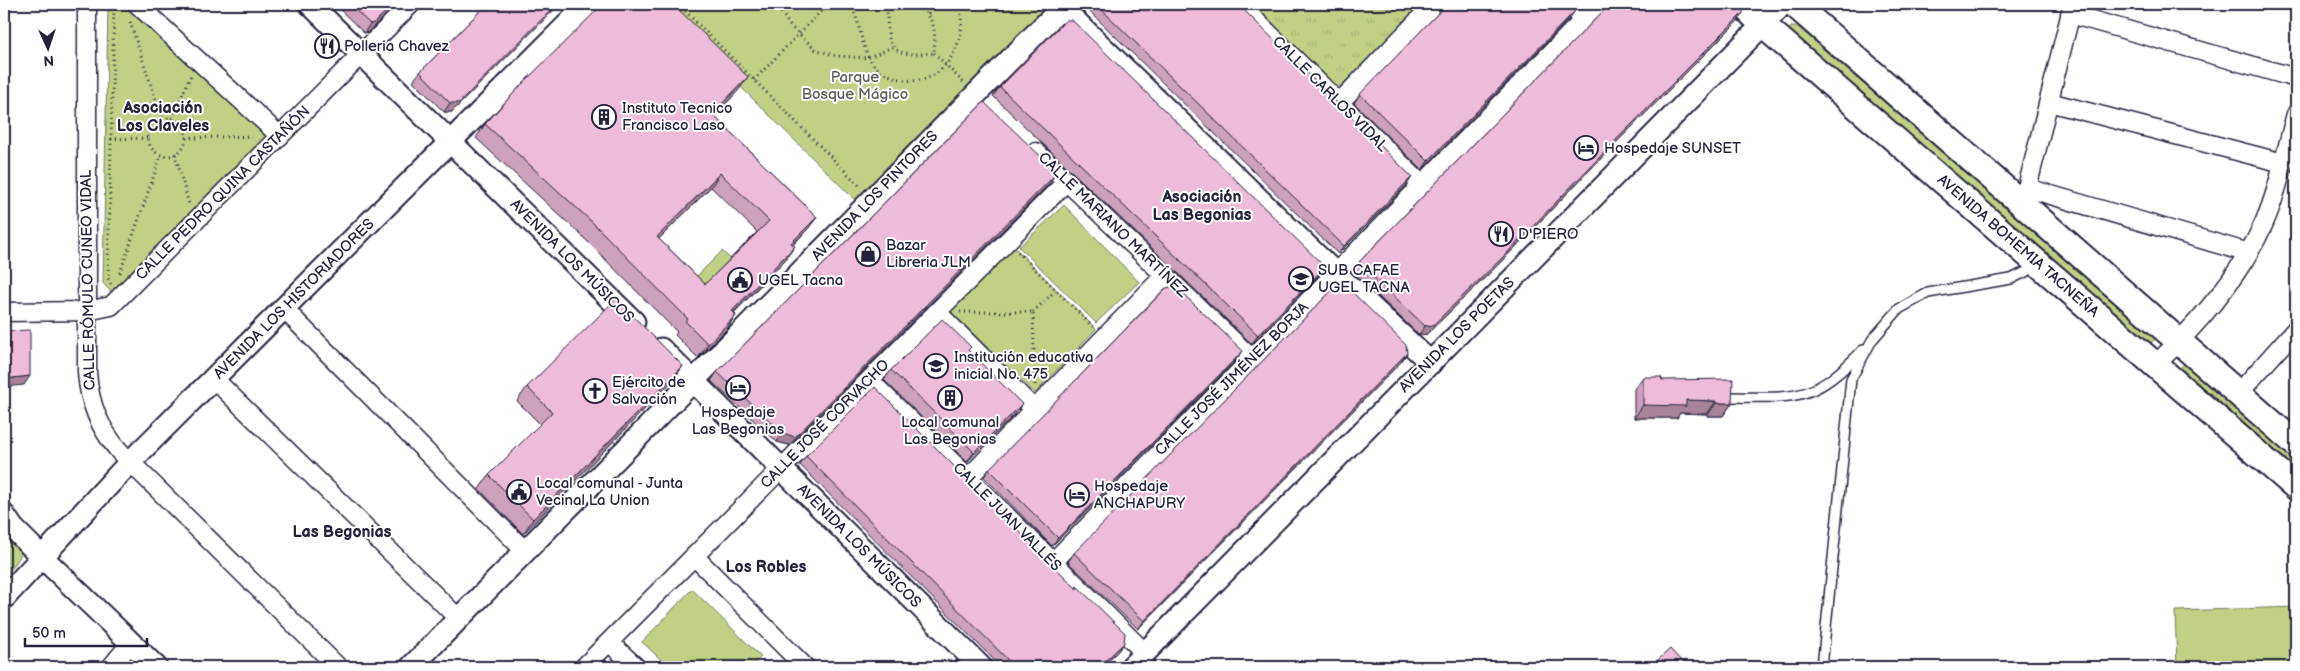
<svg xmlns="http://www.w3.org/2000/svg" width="2300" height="671" viewBox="0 0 2300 671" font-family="'Balsamiq Sans',sans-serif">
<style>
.grass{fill:url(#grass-tufts);stroke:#717a60}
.green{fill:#c0d186;stroke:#717a60}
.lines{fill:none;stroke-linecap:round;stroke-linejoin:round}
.service-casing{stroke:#22223b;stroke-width:12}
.minor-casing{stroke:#22223b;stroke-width:21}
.tertiary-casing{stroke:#22223b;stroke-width:25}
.secondary-casing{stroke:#22223b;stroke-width:29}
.path{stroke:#22223b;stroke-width:3;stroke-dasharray:1 4;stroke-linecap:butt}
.service{stroke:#fff;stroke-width:9}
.minor{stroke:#fff;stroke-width:18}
.tertiary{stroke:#fff;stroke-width:21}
.secondary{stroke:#fff;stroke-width:25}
.wall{fill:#cda1ba;stroke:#22223b;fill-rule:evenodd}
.shaded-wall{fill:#a78397;stroke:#22223b}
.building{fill:#eebbd8;stroke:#22223b;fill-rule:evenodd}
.labels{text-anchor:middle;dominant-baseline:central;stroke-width:4;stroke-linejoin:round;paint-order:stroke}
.poi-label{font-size:15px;fill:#22223b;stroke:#fff;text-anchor:start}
.park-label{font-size:15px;fill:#595f55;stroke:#fff}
.street-label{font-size:15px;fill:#22223b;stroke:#fff}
.neighbourhood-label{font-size:16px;font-weight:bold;fill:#22223b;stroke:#fff}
</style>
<defs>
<pattern id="grass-tufts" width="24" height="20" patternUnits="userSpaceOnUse" patternTransform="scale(1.25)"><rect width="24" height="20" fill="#c0d186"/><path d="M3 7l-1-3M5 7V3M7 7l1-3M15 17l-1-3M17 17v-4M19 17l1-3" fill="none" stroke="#a5b375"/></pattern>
</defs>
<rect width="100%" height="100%" fill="#fff"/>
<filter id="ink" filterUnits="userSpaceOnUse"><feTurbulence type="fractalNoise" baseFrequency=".02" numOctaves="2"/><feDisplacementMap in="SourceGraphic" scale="10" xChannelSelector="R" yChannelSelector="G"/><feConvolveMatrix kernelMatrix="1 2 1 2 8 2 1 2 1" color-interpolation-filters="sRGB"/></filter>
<g filter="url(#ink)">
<path class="grass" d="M1253 4H1422L1341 86H1332L1252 9Z
M1791 27H1798L2156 338 2147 347 1786 34Z
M2185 363 2296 459V481L2173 375Z"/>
<path class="green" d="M108 4H136L271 130 270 143 120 291H110L103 283Z
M657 4H1046L1050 7 856 201Z
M1064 205 1139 282 1096 323 1019 247Z
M1014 247 1096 329 1035 393 950 312Z
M722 251 733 261 695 298 696 277Z
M4 526C27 554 26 550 4 578Z
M692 589 761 657 751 667H669L642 642Z
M2296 607V667H2177L2175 611Z"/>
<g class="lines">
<defs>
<path id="service" d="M1731 397C1800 398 1813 401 1863 350
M1822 667 1851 379 1872 340 1899 309 1928 293 2011 279 2038 266"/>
<path id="minor" d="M87 4V372C89 403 99 428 120 452L338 667
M137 4 280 136
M1239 4 1422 185
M1567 4 1584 20
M2070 14 2296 78
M2049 102 2283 163
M1339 103 1434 4
M1036 152 1251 358
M2027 188 2249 253
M2018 196 2027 188 2073 4
M284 309 525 551
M4 312 87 311 111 306 411 4
M937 312 1035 410
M2155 365C2196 326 2241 275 2264 223 2279 189 2286 150 2296 114
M214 379 459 619
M869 380 1145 653
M2238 394 2296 329
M968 478 1165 275
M694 556 805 667
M1053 562 1599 4
M609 642 636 667
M111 667 130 644
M584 667 1067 181"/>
<path id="tertiary" d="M310 4 634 322
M1058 4 1336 274 1431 363
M661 349 981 667
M4 515 13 528 41 556 156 667
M4 598 131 461 588 4
M411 667 1065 4
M1131 667 1783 4"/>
<path id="secondary" d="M1742 4 1763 25 2296 487
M1794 4 2296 444"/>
</defs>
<use href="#service" class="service-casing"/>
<use href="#minor" class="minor-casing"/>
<use href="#tertiary" class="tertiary-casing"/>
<use href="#secondary" class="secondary-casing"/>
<path class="path" d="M678 4 861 187
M776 4 790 26 815 49 836 56 867 58 892 47
M850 4C863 26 859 51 878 69 881 73 886 74 891 76 926 90 950 70 960 37 962 28 963 12 957 4
M917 6C937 21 935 30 934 53 889 57 887 49 887 7Z
M928 14 932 4
M130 22 162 118
M934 53 964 83
M754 80 828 4
M148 137a19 19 0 1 1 38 0a19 19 0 1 1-38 0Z
M172 118 191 75
M186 138 255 136
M111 139 148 138
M175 154 189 204
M1018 252 1093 327
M120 273 161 155
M111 284 108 278 114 4
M960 312H1033L1035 386
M1033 312 1056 290"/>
<use href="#service" class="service"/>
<use href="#minor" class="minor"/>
<use href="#tertiary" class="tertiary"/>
<use href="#secondary" class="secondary"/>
</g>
<path class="wall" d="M334 4H397L368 32 364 33Z
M487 4 452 112H444L413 81 420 72Z
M1086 4H1238L1407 185 1338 254 1085 7Z
M1608 4H1737L1743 13 1737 22 1613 146 1499 264 1427 334 1419 335 1354 273V270L1360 261 1609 5Z
M1568 20 1422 170 1354 103 1360 94Z
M1000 87 1325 267 1319 275 1252 344 993 96Z
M738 91 714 116 817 217 807 230 793 245 785 260 734 313 736 315 727 329 698 358 675 335 677 332 581 235 476 138 485 124ZM711 187 757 232 705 284 659 239Z
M1048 185 789 445 777 442 711 381 717 372Z
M968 351 1022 404 1015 414 967 462 884 380 891 370Z
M1407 353 1401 362 1138 629 1068 562 1074 553Z
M1237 359 1052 546 984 477 989 469Z
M683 366 673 380 523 534 479 489 489 475 540 424 517 401 527 387Z
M1643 377 1662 380 1732 403 1723 416H1707V414L1680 413 1677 418H1634V389Z
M806 456 1076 588 1077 586 1118 651 1102 667H1001L800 465Z"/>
<path class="shaded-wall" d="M394 4H397L368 32 364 33 370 24Z
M557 4H560L452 112H444L450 103Z
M1575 11 1568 20 1422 170 1428 161Z
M1743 13 1737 22 1613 146 1499 264 1427 334 1419 335 1425 326 1619 137Z
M748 77 738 91 702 128 712 114Z
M720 173 711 187 647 251 657 237Z
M1054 176 1048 185 789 445 777 442 783 433Z
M1412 177 1407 185 1338 254 1344 246Z
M817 217 807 230 781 256 791 243Z
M795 246 785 260 722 324 732 311Z
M1325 267 1319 275 1252 344 1258 335Z
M736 315 727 329 698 358 708 344Z
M1243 351 1237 359 1052 546 1058 538Z
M1407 353 1401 362 1138 629 1144 621Z
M683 366 673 380 523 534 533 519Z
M30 376 24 385 4 387V379Z
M1686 400 1716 401 1707 414 1680 413 1677 418H1634L1643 405Z
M1716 403H1732L1723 416H1707Z
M1022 404 1015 414 967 462 974 452Z
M1124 643 1118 651 1102 667H1099Z"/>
<path class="building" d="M349 4H394L374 23 370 24Z
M487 4H557L459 103H450L420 72Z
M603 4H673L748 77 712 114 817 217 791 243 795 246 732 311 736 315 708 344 685 321 688 319 591 221 485 124 523 83ZM720 173 769 221 705 284 657 237Z
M1096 4H1238L1412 177 1344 246Z
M1447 4H1568L1575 11 1428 161 1360 94Z
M1610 4H1737L1743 10V13L1619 137 1505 255 1433 325 1425 326 1360 264V261Z
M1066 20H1072L1325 267 1258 335 1000 87Z
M984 102 1054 169V176L795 437 783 433 717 372Z
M1341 281 1406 345 1407 353 1144 621 1074 553Z
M1175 286 1243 351 1058 538 989 469 1166 288Z
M616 299 683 366 533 519 489 475 552 412 527 387Z
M942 319 971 347 968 350 1022 404 974 452 891 370Z
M30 330V376L4 379V331Z
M1643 377H1661L1662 380 1733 379 1732 403H1716V401L1686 400V406L1643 405Z
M875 387 1077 589V586L1125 633 1124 643 1099 667H1015L806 456Z
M1670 649 1687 667H1650Z"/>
</g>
<defs>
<symbol id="restaurant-ring" viewBox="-11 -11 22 22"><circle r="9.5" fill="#fff" stroke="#22223b" stroke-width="1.5"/><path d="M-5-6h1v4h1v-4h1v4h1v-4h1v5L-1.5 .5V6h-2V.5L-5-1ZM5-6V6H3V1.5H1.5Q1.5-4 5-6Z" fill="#22223b"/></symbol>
<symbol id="building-ring" viewBox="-11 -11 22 22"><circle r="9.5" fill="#fff" stroke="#22223b" stroke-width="1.5"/><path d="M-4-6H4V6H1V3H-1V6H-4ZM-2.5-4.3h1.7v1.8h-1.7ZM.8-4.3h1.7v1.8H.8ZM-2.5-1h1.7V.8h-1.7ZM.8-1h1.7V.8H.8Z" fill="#22223b"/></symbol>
<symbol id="hotel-ring" viewBox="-11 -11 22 22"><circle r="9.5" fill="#fff" stroke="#22223b" stroke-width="1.5"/><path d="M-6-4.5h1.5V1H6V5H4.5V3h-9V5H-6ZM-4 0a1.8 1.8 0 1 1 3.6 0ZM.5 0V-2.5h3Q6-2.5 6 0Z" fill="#22223b"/></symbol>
<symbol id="shop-ring" viewBox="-11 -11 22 22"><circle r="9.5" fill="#fff" stroke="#22223b" stroke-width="1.5"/><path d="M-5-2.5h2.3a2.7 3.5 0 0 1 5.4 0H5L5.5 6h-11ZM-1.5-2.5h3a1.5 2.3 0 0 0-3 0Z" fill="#22223b"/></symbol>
<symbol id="university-ring" viewBox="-11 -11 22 22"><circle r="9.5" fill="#fff" stroke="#22223b" stroke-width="1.5"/><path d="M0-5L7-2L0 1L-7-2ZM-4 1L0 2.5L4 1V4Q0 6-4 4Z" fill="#22223b"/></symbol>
<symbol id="civic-ring" viewBox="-11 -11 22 22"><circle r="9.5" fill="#fff" stroke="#22223b" stroke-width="1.5"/><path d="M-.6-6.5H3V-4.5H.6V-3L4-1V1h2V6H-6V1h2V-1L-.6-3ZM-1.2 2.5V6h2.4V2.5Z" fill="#22223b"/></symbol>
<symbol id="school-ring" viewBox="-11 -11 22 22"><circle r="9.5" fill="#fff" stroke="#22223b" stroke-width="1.5"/><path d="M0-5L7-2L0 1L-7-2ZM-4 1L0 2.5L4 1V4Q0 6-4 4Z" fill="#22223b"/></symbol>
<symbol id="church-ring" viewBox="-11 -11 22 22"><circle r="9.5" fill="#fff" stroke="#22223b" stroke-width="1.5"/><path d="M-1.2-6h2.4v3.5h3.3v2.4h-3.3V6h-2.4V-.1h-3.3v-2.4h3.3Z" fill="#22223b"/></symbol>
</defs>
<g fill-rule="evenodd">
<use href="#restaurant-ring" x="313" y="32" width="28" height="28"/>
<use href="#building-ring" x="590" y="103" width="28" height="28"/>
<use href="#hotel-ring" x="1572" y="134" width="28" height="28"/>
<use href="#restaurant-ring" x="1487" y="220" width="28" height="28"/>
<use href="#shop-ring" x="854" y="240" width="28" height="28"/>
<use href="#university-ring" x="1287" y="265" width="28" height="28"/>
<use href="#civic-ring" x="726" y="266" width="28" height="28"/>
<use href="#school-ring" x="922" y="352" width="28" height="28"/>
<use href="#hotel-ring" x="724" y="374" width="28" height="28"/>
<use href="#church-ring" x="581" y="377" width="28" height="28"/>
<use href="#building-ring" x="936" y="384" width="28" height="28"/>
<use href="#civic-ring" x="505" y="478" width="28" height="28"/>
<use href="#hotel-ring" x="1063" y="481" width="28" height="28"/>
</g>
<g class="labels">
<g class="poi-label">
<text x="344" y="46">Polleria Chavez</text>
<text x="622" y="108">Instituto Tecnico<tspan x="622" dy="17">Francisco Laso</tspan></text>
<text x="1604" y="148">Hospedaje SUNSET</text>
<text x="1518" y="234">D'PIERO</text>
<text x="886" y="245">Bazar<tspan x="886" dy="17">Libreria JLM</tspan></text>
<text x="1318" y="270">SUB CAFAE<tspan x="1318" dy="17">UGEL TACNA</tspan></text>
<text x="758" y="280">UGEL Tacna</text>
<text x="954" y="357">Institución educativa<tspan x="954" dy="17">inicial No. 475</tspan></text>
<text x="612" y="382">Ejército de<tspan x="612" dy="17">Salvación</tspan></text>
<text x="738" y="412" text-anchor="middle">Hospedaje<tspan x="738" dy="17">Las Begonias</tspan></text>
<text x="950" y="422" text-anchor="middle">Local comunal<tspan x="950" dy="17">Las Begonias</tspan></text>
<text x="536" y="483">Local comunal - Junta<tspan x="536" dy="17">Vecinal La Union</tspan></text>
<text x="1094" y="486">Hospedaje<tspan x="1094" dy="17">ANCHAPURY</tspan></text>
</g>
<g class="park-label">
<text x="855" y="77">Parque<tspan x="855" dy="17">Bosque Mágico</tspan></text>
</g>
<g class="street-label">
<text transform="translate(1330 94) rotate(45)">CALLE CARLOS VIDAL</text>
<text transform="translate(223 193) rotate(-45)">CALLE PEDRO QUINA CASTAÑÓN</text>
<text transform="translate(875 196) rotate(-46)">AVENIDA LOS PINTORES</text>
<text transform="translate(1113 225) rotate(44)">CALLE MARIANO MARTÍNEZ</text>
<text transform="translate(2018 246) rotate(41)">AVENIDA BOHEMIA TACNEÑA</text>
<text transform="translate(572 261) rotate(45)">AVENIDA LOS MÚSICOS</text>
<text transform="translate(88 280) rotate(-91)">CALLE RÓMULO CUNEO VIDAL</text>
<text transform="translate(294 299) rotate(-45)">AVENIDA LOS HISTORIADORES</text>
<text transform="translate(1457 335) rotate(-45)">AVENIDA LOS POETAS</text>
<text transform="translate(1232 379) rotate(-45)">CALLE JOSÉ JIMÉNEZ BORJA</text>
<text transform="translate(825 424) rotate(-45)">CALLE JOSÉ CORVACHO</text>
<text transform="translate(1007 517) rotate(45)">CALLE JUAN VALLÉS</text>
<text transform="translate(859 546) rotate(45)">AVENIDA LOS MÚSICOS</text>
</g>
<g class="neighbourhood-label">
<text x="163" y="108">Asociación<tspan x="163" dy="18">Los Claveles</tspan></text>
<text x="1202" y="197">Asociación<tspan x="1202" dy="18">Las Begonias</tspan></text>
<text x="342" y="532">Las Begonias</text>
<text x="766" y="567">Los Robles</text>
</g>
</g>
<rect width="2300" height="671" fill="none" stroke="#fff" stroke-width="20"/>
<rect x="10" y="10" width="2280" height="651" fill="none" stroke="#22223b" stroke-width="2" filter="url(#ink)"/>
<g transform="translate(48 48) rotate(177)" stroke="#ffffff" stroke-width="4" paint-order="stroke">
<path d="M0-4L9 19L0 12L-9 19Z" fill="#22223b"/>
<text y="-8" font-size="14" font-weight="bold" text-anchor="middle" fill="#22223b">N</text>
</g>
<path d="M25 638v8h122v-8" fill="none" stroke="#22223b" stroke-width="2.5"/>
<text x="32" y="638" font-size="15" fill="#22223b" stroke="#ffffff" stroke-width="4" paint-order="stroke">50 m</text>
</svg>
